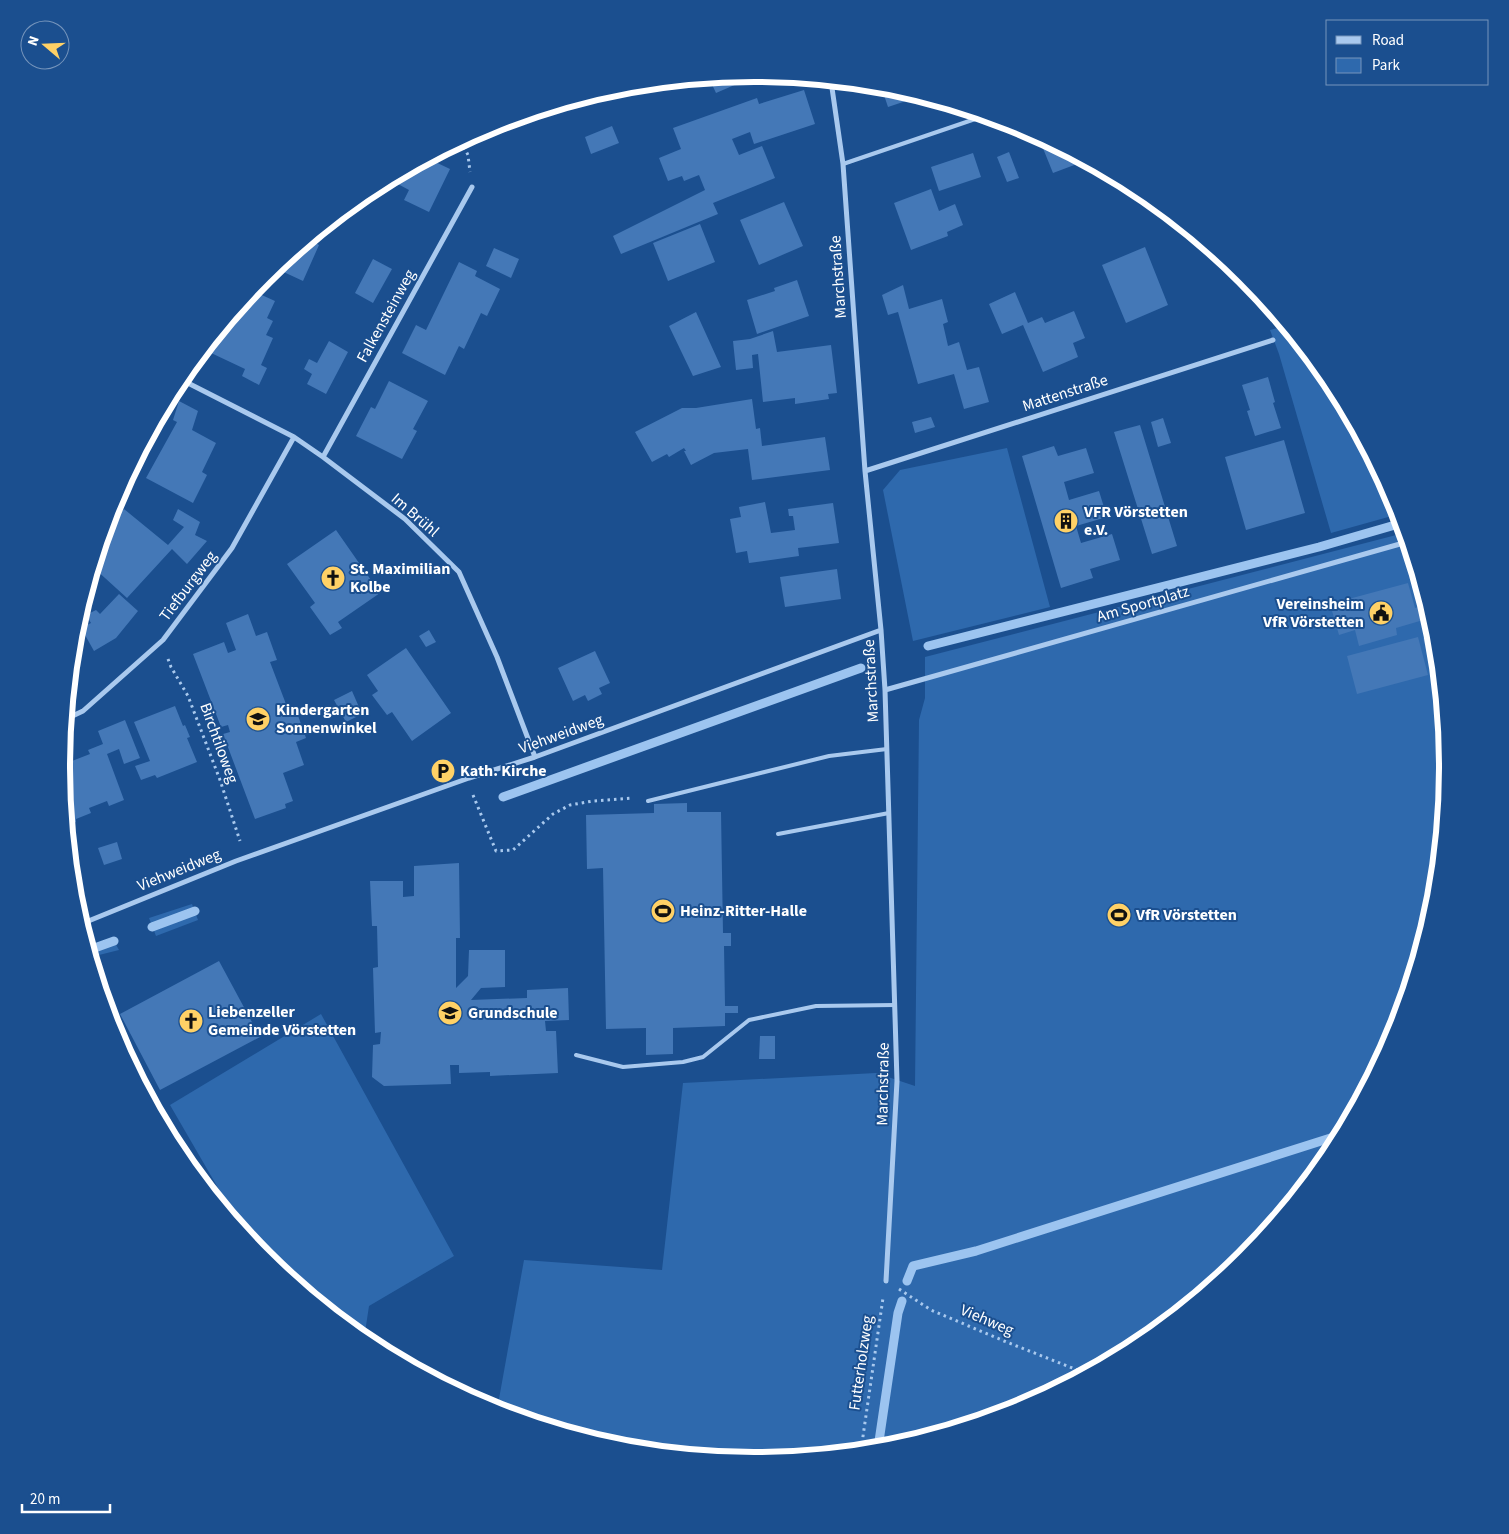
<svg xmlns="http://www.w3.org/2000/svg" width="1509" height="1534" viewBox="0 0 1509 1534" font-family="'Source Sans 3',sans-serif">
<style>
.green{fill:#2e69ad}
.lines{fill:none;stroke-linecap:round;stroke-linejoin:round}
.stream{stroke:#9cc4f0;stroke-width:9}
.building{fill:#4478b7}
.path{stroke:#a9c9ee;stroke-width:3;stroke-dasharray:2.5 4;stroke-linecap:butt}
.lane{stroke:#a9c9ee;stroke-width:4}
.street{stroke:#a9c9ee;stroke-width:5}
.labels{text-anchor:middle;dominant-baseline:central;stroke-width:4;stroke-linejoin:round;paint-order:stroke}
.street-label{font-size:16px;fill:#fff;stroke:#1b4f8f}
.poi-label{font-size:16px;font-weight:bold;fill:#fff;stroke:#1b4f8f;text-anchor:start}
.rim{fill:none;stroke:#fff;stroke-width:6}
</style>
<rect width="100%" height="100%" fill="#1b4f8f"/>
<path class="green" d="M1285 326 1331 382 1395 502 1399 514 1331 533 1279 354 1270 330Z
M1007 448 1050 607 913 641 883 490 900 470Z
M1404 533 1434 632 1448 767 1434 903 1395 1033 1335 1145 1331 1152 1244 1257 1139 1344 1020 1408 889 1447 754 1460 619 1447 497 1410 524 1260 662 1270 683 1083 876 1073 915 1086 919 720 925 698V657Z
M192 904 198 920 156 936 149 918Z
M114 941 119 950 91 957 87 944Z
M321 1014 454 1256 369 1306 364 1339 264 1257 243 1231 170 1105Z"/>
<g class="lines">
<path class="stream" d="M928 646 1319 547 1402 523
M503 797 861 668
M152 927 195 911
M89 950 114 941
M907 1281 913 1266 976 1251 1340 1135
M878 1448 898 1313 902 1301"/>
</g>
<path class="building" d="M751 74 753 77 716 93 709 78Z
M881 86 890 87 921 96 888 107Z
M804 90 815 124 754 144 750 132 732 139 739 155 762 146 775 178 713 203 718 214 621 254 613 236 705 190 699 175 684 181 682 176 668 181 659 158 681 149 673 128 757 98 759 104Z
M612 126 619 143 591 154 585 137Z
M1038 136 1054 145 1085 161 1053 173Z
M1009 152 1019 178 1007 182 997 157Z
M973 153 981 177 939 191 931 167Z
M429 159 450 169 429 212 404 200 409 190 396 183 400 174Z
M931 189 939 211 955 204 963 225 947 232 948 236 911 250 894 203Z
M784 202 803 246 759 265 740 220Z
M700 224 715 262 668 281 653 243Z
M318 233 314 242 319 245 303 281 275 268Z
M1145 247 1168 305 1126 323 1102 265Z
M494 248 519 259 511 278 486 266Z
M373 259 392 269 373 303 355 293Z
M459 262 477 271 475 276 500 289 487 316 481 313 464 349 459 346 445 375 402 353 416 325 426 330Z
M797 280 809 316 757 334 747 300 775 291 774 288Z
M903 285 909 309 942 299 948 322 943 324 948 346 959 342 967 370 979 367 989 402 964 409 954 374 918 384 898 312 888 315 882 295Z
M253 291 275 301 267 318 273 321 266 335 273 338 261 365 267 368 259 385 242 376 245 369 209 352 217 334Z
M1015 292 1028 323 1042 317 1045 323 1074 311 1085 338 1073 343 1078 357 1043 372 1023 325 1002 334 989 304Z
M696 312 721 367 693 376 669 326Z
M773 331 777 352 831 345 837 393 828 394 829 399 795 404V398L763 402 758 354 752 355 753 368 736 370 733 341 750 339Z
M329 341 348 352 326 394 307 384 312 374 304 369 309 359 317 363Z
M1268 377 1275 402 1273 403 1281 428 1255 436 1247 411 1250 410 1242 385Z
M389 381 428 401 413 429 417 431 402 459 356 436 371 407 375 409Z
M752 399 756 429 760 428 762 446 825 437 830 470 752 480 748 449 714 453 691 465 684 451H686L684 448 669 457 667 454 652 462 635 432 682 408H696Z
M179 401 198 411 192 430 216 443 202 472 207 475 193 503 146 478 177 422 173 420Z
M931 417 935 427 915 433 912 422Z
M1163 418 1171 443 1158 447 1151 422Z
M1140 425 1177 546 1152 554 1114 432Z
M1284 440 1305 513 1246 530 1225 457Z
M1054 446 1058 456 1086 448 1094 473 1064 482 1069 500 1099 491 1107 517 1076 526 1081 543 1112 534 1120 560 1090 569 1093 578 1061 588 1022 456Z
M765 502 771 533 795 530 793 516H789L788 509 833 503 839 543 798 548 799 556 749 563 747 551 736 553 730 519 741 517 739 507Z
M124 509 168 545 184 527 173 520 178 509 200 522 195 535 207 541 187 564 172 549 127 598 94 568 106 529Z
M336 530 380 593 338 622 342 628 330 635 310 607 315 603 287 564Z
M837 569 841 599 785 607 780 577Z
M1408 583 1415 608 1426 605 1430 618 1396 628 1397 635 1359 646 1355 630 1339 635 1330 604Z
M119 594 138 611 116 638 94 651 85 635 74 641 77 622 81 628 91 623 86 615 96 610 100 614Z
M248 614 256 636 267 632 277 660 270 662 289 712 296 710 306 738 296 742 304 765 283 773 293 801 285 804 286 808 255 819 223 734 230 732 228 725 221 727 193 654 224 642 228 653 236 650 226 623Z
M429 630 436 642 426 647 419 636Z
M1434 635 1437 658 1429 660 1423 638Z
M1418 637 1428 675 1357 694 1347 656Z
M406 648 451 713 412 741 392 712 387 715 372 695 378 691 367 675Z
M595 651 610 683 599 688 602 694 588 701 585 695 573 701 558 668Z
M352 691 362 714 346 722 334 700Z
M175 706 183 726 185 725 190 737 187 738 197 762 157 778 155 775 141 780 135 766 150 761 134 722Z
M125 720 140 758 124 764 119 749 107 754 124 800 109 806 107 801 89 808 91 813 76 819V822L67 826 65 803 70 801 63 784 62 758 70 755 72 761 90 754 88 750 103 744 98 731Z
M687 803V812H721L723 933H731V946H724L725 1006H738V1013H725V1026L673 1028V1054L646 1055V1028L606 1029 603 868 587 869 586 815 654 813V804Z
M117 842 122 859 104 865 98 848Z
M459 863 460 938H456V988L468 976 469 950H505V987L481 988 471 1000 527 998V990L568 988 569 1020 545 1021 546 1031H556L558 1073 490 1076V1072L459 1073V1065H450L451 1084 384 1086 372 1077 373 1045 380 1044 381 1032 375 1033 373 968 378 967 377 926H372L370 881H403V897L414 896V866Z
M219 961 260 1037 160 1090 120 1014Z
M760 1036H775V1059H759Z"/>
<g class="lines">
<path class="path" d="M461 141 468 155 470 172
M168 659 171 667 188 696 220 780 240 841
M473 795 496 851 513 850 553 814 570 805 593 801 633 798
M899 1289 931 1310 1004 1341 1085 1373
M861 1450 883 1298"/>
<path class="lane" d="M843 164 981 117
M648 801 829 756 887 749
M778 834 889 813
M576 1055 623 1067 683 1062 703 1057 749 1020 816 1006 895 1005"/>
<path class="street" d="M831 81 843 164 865 471 881 630 885 690 897 1081 886 1281
M180 379 294 437 323 457 405 519 459 572 497 657 535 757
M323 457 472 187
M865 471 1273 340
M885 690 1407 542
M66 719 83 711 163 640 232 548 294 437
M81 924 236 861 469 778 535 757 881 630"/>
</g>
<defs>
<symbol id="building-disc" viewBox="-11 -11 22 22"><circle r="9.5" fill="#ffd166" stroke="#1b4f8f"/><path d="M-4-6H4V6H1V3H-1V6H-4ZM-2.5-4.3h1.7v1.8h-1.7ZM.8-4.3h1.7v1.8H.8ZM-2.5-1h1.7V.8h-1.7ZM.8-1h1.7V.8H.8Z" fill="#111"/></symbol>
<symbol id="church-disc" viewBox="-11 -11 22 22"><circle r="9.5" fill="#ffd166" stroke="#1b4f8f"/><path d="M-1.2-6h2.4v3.5h3.3v2.4h-3.3V6h-2.4V-.1h-3.3v-2.4h3.3Z" fill="#111"/></symbol>
<symbol id="civic-disc" viewBox="-11 -11 22 22"><circle r="9.5" fill="#ffd166" stroke="#1b4f8f"/><path d="M-.6-6.5H3V-4.5H.6V-3L4-1V1h2V6H-6V1h2V-1L-.6-3ZM-1.2 2.5V6h2.4V2.5Z" fill="#111"/></symbol>
<symbol id="school-disc" viewBox="-11 -11 22 22"><circle r="9.5" fill="#ffd166" stroke="#1b4f8f"/><path d="M0-5L7-2L0 1L-7-2ZM-4 1L0 2.5L4 1V4Q0 6-4 4Z" fill="#111"/></symbol>
<symbol id="parking-disc" viewBox="-11 -11 22 22"><circle r="9.5" fill="#ffd166" stroke="#1b4f8f"/><path d="M-3.5-5.5H1a3.5 3.5 0 0 1 0 7H-1V5.5H-3.5ZM-1-3.4V-.6H.8a1.4 1.4 0 0 0 0-2.8Z" fill="#111"/></symbol>
<symbol id="stadium-disc" viewBox="-11 -11 22 22"><circle r="9.5" fill="#ffd166" stroke="#1b4f8f"/><path d="M0-5a6.5 5 0 1 0 0 10a6.5 5 0 1 0 0-10ZM-3.5-1.8h7v3.6h-7Z" fill="#111"/></symbol>
</defs>
<g fill-rule="evenodd">
<use href="#building-disc" x="1052" y="507" width="28" height="28"/>
<use href="#church-disc" x="319" y="564" width="28" height="28"/>
<use href="#civic-disc" x="1367" y="599" width="28" height="28"/>
<use href="#school-disc" x="244" y="705" width="28" height="28"/>
<use href="#parking-disc" x="429" y="757" width="28" height="28"/>
<use href="#stadium-disc" x="649" y="897" width="28" height="28"/>
<use href="#stadium-disc" x="1105" y="901" width="28" height="28"/>
<use href="#school-disc" x="436" y="999" width="28" height="28"/>
<use href="#church-disc" x="177" y="1007" width="28" height="28"/>
</g>
<g class="labels">
<g class="street-label">
<text transform="translate(838 277) rotate(-94)">Marchstraße</text>
<text transform="translate(386 316) rotate(-61)">Falkensteinweg</text>
<text transform="translate(1065 393) rotate(-18)">Mattenstraße</text>
<text transform="translate(415 515) rotate(41)">Im Brühl</text>
<text transform="translate(188 586) rotate(-53)">Tiefburgweg</text>
<text transform="translate(1143 604) rotate(-16)">Am Sportplatz</text>
<text transform="translate(871 681) rotate(-93)">Marchstraße</text>
<text transform="translate(561 734) rotate(-20)">Viehweidweg</text>
<text transform="translate(219 743) rotate(70)">Birchtiloweg</text>
<text transform="translate(179 870) rotate(-22)">Viehweidweg</text>
<text transform="translate(883 1084) rotate(-89)">Marchstraße</text>
<text transform="translate(987 1320) rotate(23)">Viehweg</text>
<text transform="translate(861 1363) rotate(-82)">Futterholzweg</text>
</g>
<g class="poi-label">
<text x="1084" y="512">VFR Vörstetten<tspan x="1084" dy="18">e.V.</tspan></text>
<text x="350" y="569">St. Maximilian<tspan x="350" dy="18">Kolbe</tspan></text>
<text x="1364" y="604" text-anchor="end">Vereinsheim<tspan x="1364" dy="18">VfR Vörstetten</tspan></text>
<text x="276" y="710">Kindergarten<tspan x="276" dy="18">Sonnenwinkel</tspan></text>
<text x="460" y="771">Kath. Kirche</text>
<text x="680" y="911">Heinz-Ritter-Halle</text>
<text x="1136" y="915">VfR Vörstetten</text>
<text x="208" y="1012">Liebenzeller<tspan x="208" dy="18">Gemeinde Vörstetten</tspan></text>
<text x="468" y="1013">Grundschule</text>
</g>
</g>
<path d="M0 0H1509V1534H0ZM754 82H755A684 684 0 0 1 1439 766V768A684 684 0 0 1 755 1452H754A684 684 0 0 1 70 768V766A684 684 0 0 1 754 82Z" fill="#1b4f8f" fill-rule="evenodd"/>
<path class="rim" d="M754 82H755A684 684 0 0 1 1439 766V768A684 684 0 0 1 755 1452H754A684 684 0 0 1 70 768V766A684 684 0 0 1 754 82Z"/>
<rect x="1326" y="20" width="162" height="65" fill="#1b4f8f" stroke="#7695bc"/>
<rect x="1336" y="36" width="25" height="8" fill="#a9c9ee" stroke="#7695bc"/>
<text x="1372" y="45" font-size="15" fill="#ffffff">Road</text>
<rect x="1336" y="58" width="25" height="15" fill="#2e69ad" stroke="#7695bc"/>
<text x="1372" y="70" font-size="15" fill="#ffffff">Park</text>
<g transform="translate(45 45) rotate(289)"><circle r="24" fill="#1b4f8f" stroke="#7695bc"/>
<path d="M0-4L9 19L0 12L-9 19Z" fill="#ffd166"/>
<text y="-8" font-size="14" font-weight="bold" text-anchor="middle" fill="#ffffff">N</text>
</g>
<path d="M22 1504v8h88v-8" fill="none" stroke="#ffffff" stroke-width="2.5"/>
<text x="30" y="1504" font-size="15" fill="#ffffff" stroke="#1b4f8f" stroke-width="4" paint-order="stroke">20 m</text>
</svg>
